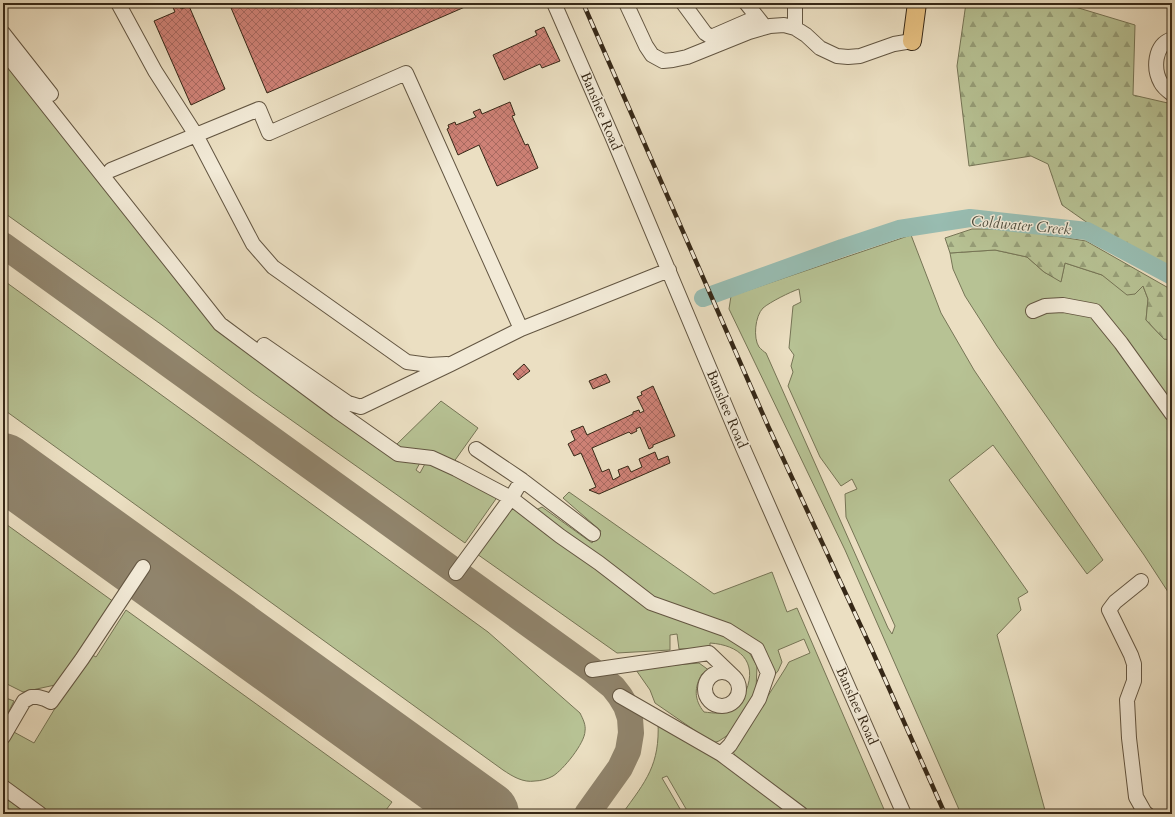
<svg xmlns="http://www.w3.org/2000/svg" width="1175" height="817" viewBox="0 0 1175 817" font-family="Cardo,serif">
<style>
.green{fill:#b7c294;stroke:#767556;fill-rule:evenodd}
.forest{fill:url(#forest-firs);stroke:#767556}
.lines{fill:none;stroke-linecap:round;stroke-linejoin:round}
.river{stroke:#98bdb2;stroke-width:18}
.taxiway{stroke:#90846c;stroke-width:26}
.runway{stroke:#90846c;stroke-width:66}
.building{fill:url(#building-cross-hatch);stroke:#362817}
.minor-casing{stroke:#635642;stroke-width:16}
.major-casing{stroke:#362817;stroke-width:20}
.minor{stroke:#f2ead7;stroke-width:14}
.major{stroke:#e6c081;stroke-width:18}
.rail-casing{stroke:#362817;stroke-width:4.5}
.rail{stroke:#f2ead7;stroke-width:3;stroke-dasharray:9;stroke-linecap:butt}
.labels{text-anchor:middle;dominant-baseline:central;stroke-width:3;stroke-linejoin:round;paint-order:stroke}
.street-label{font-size:14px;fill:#362817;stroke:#f2ead7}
.water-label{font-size:15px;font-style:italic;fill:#4e4d3e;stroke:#f2ead7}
</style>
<defs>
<pattern id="forest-firs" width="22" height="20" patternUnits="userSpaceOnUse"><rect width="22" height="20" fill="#b7c294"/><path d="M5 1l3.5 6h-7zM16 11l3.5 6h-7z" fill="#969e78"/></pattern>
<pattern id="building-cross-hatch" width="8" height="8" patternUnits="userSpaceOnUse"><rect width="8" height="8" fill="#cf8277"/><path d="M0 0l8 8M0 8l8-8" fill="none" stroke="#a96a61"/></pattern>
</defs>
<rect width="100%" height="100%" fill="#ebdfc2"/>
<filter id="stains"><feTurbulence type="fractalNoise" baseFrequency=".005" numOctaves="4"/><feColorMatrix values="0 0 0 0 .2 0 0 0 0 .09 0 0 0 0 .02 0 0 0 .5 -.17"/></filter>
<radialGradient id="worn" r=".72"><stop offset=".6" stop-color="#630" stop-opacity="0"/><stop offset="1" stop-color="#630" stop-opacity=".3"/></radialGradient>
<path class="green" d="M3 60 239 345 421 461 416 470 420 473 426 462 498 496 465 543 253 393 162 325 3 212Z
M911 235 941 313 974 370 1047 478 1103 560 1087 574 993 445 949 480 1028 592 1018 598 1021 610 997 635 1046 814H961L845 550 729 309 731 296ZM799 289 801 302 793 306 789 348 794 355 791 366 793 372 788 386 820 457 841 486 852 479 857 489 845 494 846 517 895 626 892 634 888 628 766 353C764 352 761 349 759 347 753 338 755 316 763 308 770 302 790 292 799 289Z
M995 250 1027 257 1044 272 1061 281 1065 263 1102 275 1135 294 1143 286 1148 299 1146 320 1164 339 1172 340V598L1144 555 997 346 965 296 953 269 950 253Z
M3 280 488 632 580 713C583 719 586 725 585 731 585 743 563 770 553 776 548 779 540 781 535 781 523 783 512 776 503 770L3 409Z
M441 401 478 428 453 463 400 449 397 444Z
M569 492 714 594 772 572 787 612 797 608 886 814H808L736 759 733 751 785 669 789 662 810 653 804 639 778 650 782 662 778 671 772 678 768 659 667 606 534 511 542 507 592 543 601 531 563 498Z
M511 507 547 535 591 562 746 647 757 666 756 690 731 733 719 741 713 743 655 703 650 690 636 670 641 668 699 663 710 671 702 674C694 687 694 700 704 712 713 713 726 715 734 709 739 705 744 697 746 691 758 661 739 645 710 643V648L679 649 677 634 670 635V650L617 653 477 554Z
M3 522 114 602 55 685 23 692 3 682Z
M126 610 392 802 383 814H49L3 782V745L12 731 34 743 57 705 89 653 96 657Z
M3 697 14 701 3 723Z
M663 721 793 814H689L667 776 662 778 683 814H622C646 781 660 765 658 722Z
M3 796 27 814H3Z"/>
<path class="forest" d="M966 3H1062L1135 25 1133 95 1172 104V270L1092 226 1062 205 1048 164 1031 156 969 166 957 66Z
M972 229H1012L1086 241 1172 290V340L1164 339 1146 320 1148 299 1143 286 1135 294 1127 295 1102 275 1065 263 1061 282 1044 272 1027 257 995 250 950 253 945 238Z"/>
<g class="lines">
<path class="river" d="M703 298 842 248 899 229 970 218 1087 231 1172 276"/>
<path class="taxiway" d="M3 245 592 670 613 687 620 696 626 706 630 718 631 733 628 751 620 768 587 814
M423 768C436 782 448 796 456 814"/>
<path class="runway" d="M3 466 486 814"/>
</g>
<path class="building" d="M171 3H179L181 9 189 6 225 89 191 105 154 21 175 12Z
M229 3H474L267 93Z
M544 27 560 61 542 68 540 64 504 80 493 55 537 35 535 31Z
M510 102 515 115 512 116 525 145 528 144 538 168 497 186 479 145 458 155 447 129 449 128 448 125 455 122 456 125 476 117 473 112 480 109 482 114Z
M524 364 530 371 518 380 513 374Z
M606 374 610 382 593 389 589 381Z
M653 386 675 436 653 445V447L649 449 640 427 636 429 637 431 631 434 629 432 592 448 602 472 609 469 613 480 620 476 618 470 628 466 631 472 642 467 639 459 655 452 658 460 668 456 670 463 599 494 589 490 596 487 581 453 574 456 568 444 575 440 571 431 583 426 587 435 633 414V412L639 410 640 413 644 411 637 397 642 395 641 392Z"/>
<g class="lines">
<defs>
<path id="minor" d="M118 3 155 71 196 135 259 109 269 133 406 73 521 329 669 270
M554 3 612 136 743 448 904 814
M626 3 646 46 652 55 663 61 673 60 687 57 749 32 770 26 784 25 795 28
M683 3 705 33 711 37 757 17
M746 3 762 23
M795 3V28L806 35 820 48 837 56 848 57 860 56 894 44 912 41
M3 33 51 94
M1172 39C1154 45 1153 69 1161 83 1163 87 1168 91 1172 94
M3 50 220 324 337 411 398 454 432 458 456 469 511 498 522 480 593 534
M111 170 196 135 253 244 273 267 407 362 429 365 447 364
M1033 311 1045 306 1063 305 1095 311 1121 343 1172 414
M264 345 348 403 361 407 451 364 521 329
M476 449 522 480
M456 573 511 498 560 536 599 563 651 603 727 630 757 649 768 673 759 699 730 745 721 754
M1141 581 1115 602 1109 610 1131 655 1134 664V681L1127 700 1129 738 1136 797 1145 813 1147 814
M592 670 709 653 733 676
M705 689a17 17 0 1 1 34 0a17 17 0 1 1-34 0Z
M620 696 721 754 801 814
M3 737 24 701 31 697H38L45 699 51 702 82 659 143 567
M3 787 40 814"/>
<path id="major" d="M912 41 917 3"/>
</defs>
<use href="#minor" class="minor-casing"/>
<use href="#major" class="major-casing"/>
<use href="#minor" class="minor"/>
<use href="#major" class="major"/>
<defs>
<path id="rail" d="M583 3 768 426 871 648 945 814"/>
</defs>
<use href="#rail" class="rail-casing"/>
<use href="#rail" class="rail"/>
</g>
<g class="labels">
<g class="street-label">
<text transform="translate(601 111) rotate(67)">Banshee Road</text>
<text transform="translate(727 409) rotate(67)">Banshee Road</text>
<text transform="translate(857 706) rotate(66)">Banshee Road</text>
</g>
<g class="water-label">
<text transform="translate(1021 225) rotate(5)">Coldwater Creek</text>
</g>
</g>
<rect width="1175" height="817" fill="none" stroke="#ebdfc2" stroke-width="16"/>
<rect x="4" y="4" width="1167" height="809" fill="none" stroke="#362817" stroke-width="2"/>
<rect x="8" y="8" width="1159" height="801" fill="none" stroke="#362817"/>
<rect width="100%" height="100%" filter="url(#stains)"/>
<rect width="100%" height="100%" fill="url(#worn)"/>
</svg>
